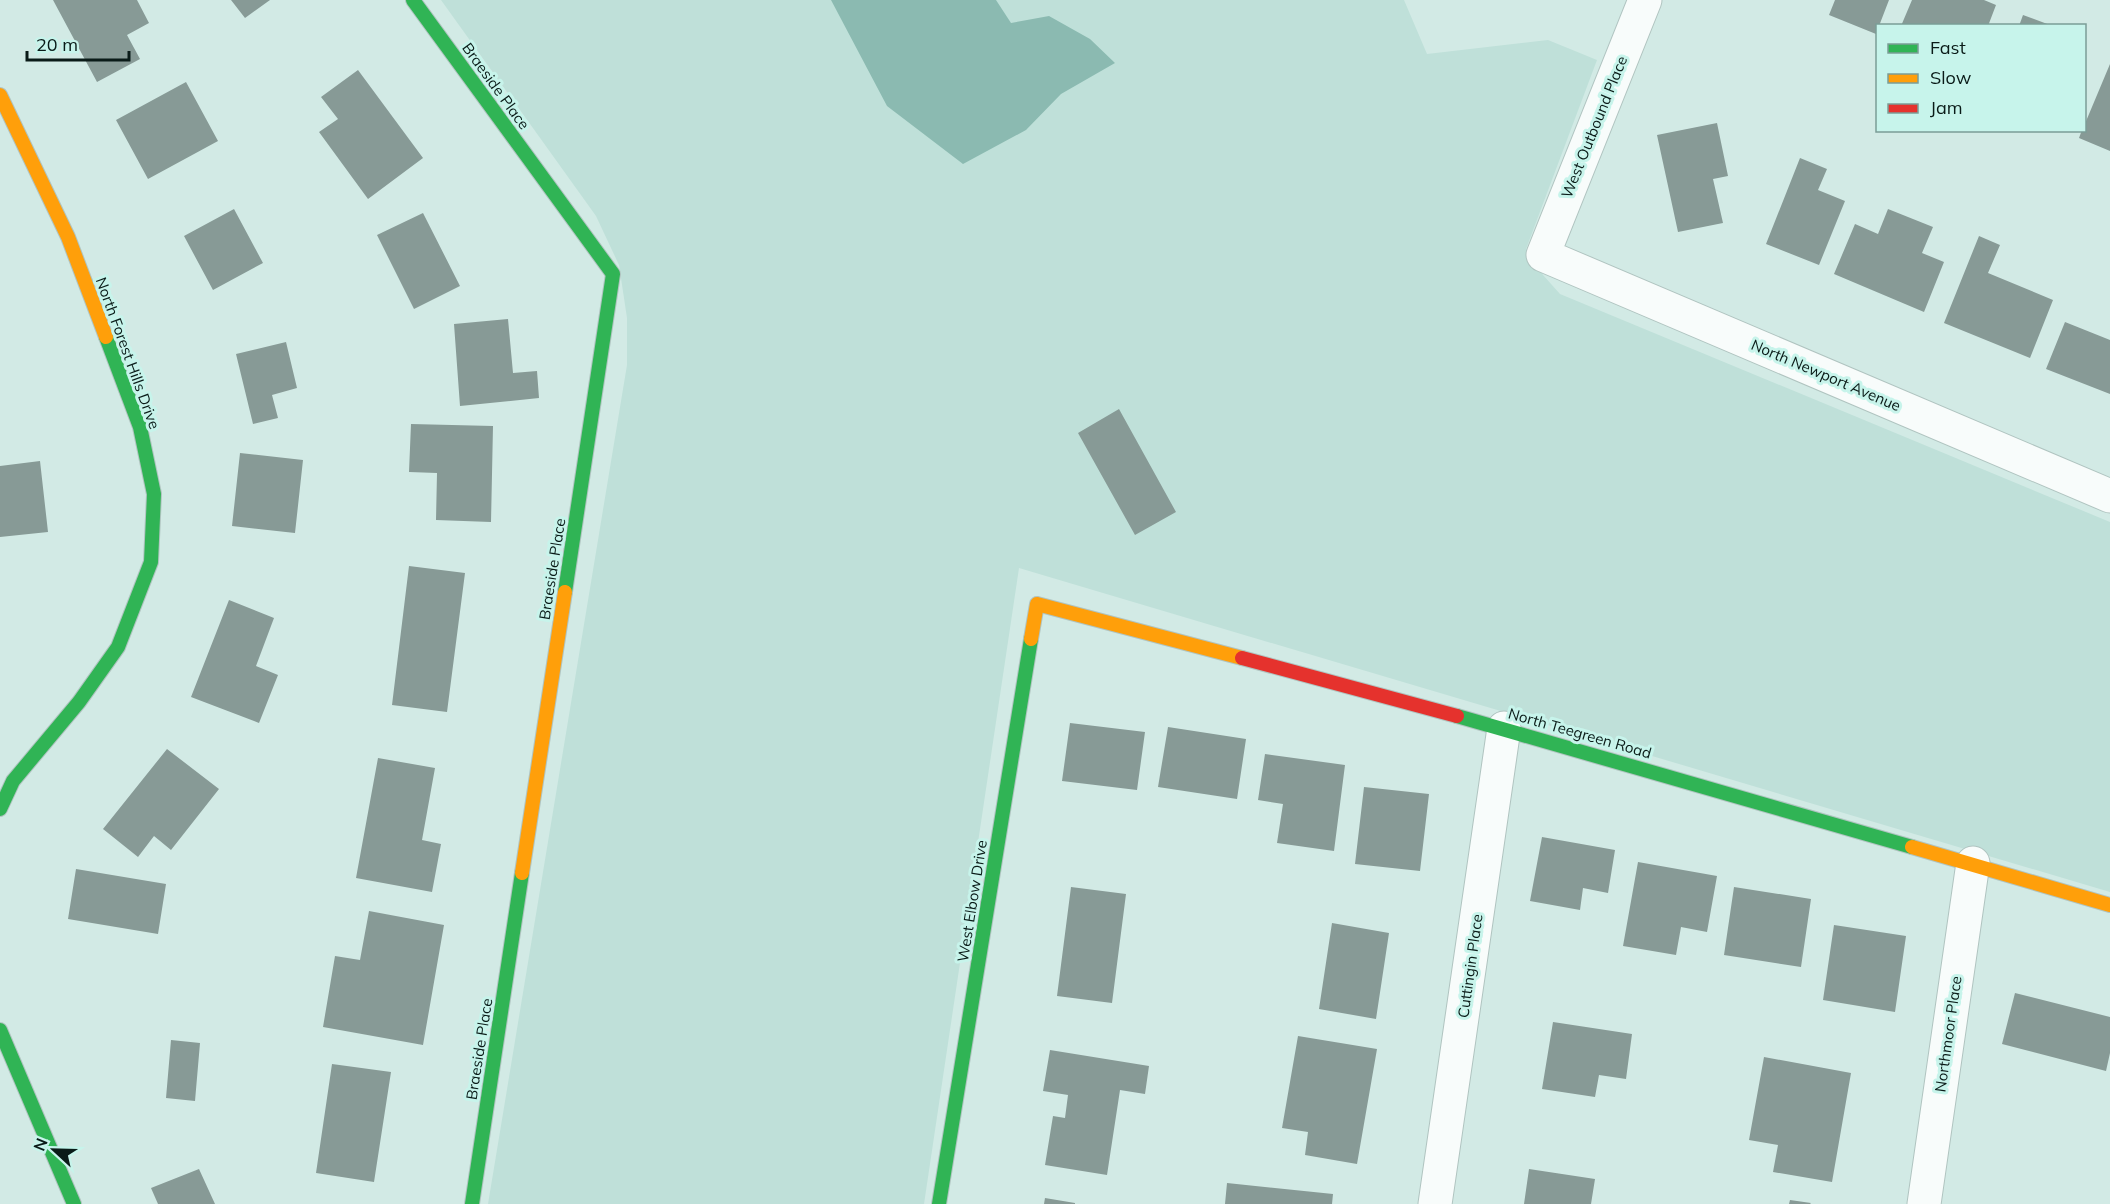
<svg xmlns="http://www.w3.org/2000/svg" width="2110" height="1204" viewBox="0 0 2110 1204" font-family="Mulish,sans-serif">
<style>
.green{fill:#bfe0d9}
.water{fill:#8bbab1}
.building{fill:#879a96}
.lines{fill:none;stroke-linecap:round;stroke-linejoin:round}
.street-casing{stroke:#b0c4c0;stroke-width:35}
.fast-casing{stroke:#b0c4c0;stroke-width:16}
.slow-casing{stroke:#b0c4c0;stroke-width:16}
.jam-casing{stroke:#b0c4c0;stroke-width:16}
.street{stroke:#f8fcfb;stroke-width:33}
.fast{stroke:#30b455;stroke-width:14}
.slow{stroke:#ff9f0a;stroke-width:14}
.jam{stroke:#e5322d;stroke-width:14}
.labels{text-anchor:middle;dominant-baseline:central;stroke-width:6;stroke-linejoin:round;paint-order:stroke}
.street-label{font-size:15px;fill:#0a1b18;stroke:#c7f4eb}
</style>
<rect width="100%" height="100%" fill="#d2eae5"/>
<path class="green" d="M441 0H1404L1427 54 1548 40 1597 60 1526 249 1543 275 1560 294 2110 522V892L1019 568 924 1204H488L627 365V318L619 265 596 216Z"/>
<path class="water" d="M831 0H996L1011 23 1049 16 1090 39 1115 63 1061 94 1026 130 963 164 887 106Z"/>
<path class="building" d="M53 0H137L149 23 127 35 140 59 97 82Z
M231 0H270L245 18Z
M1835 0H1889L1879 26H1878L1876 34 1829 15Z
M1912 0H1984L1996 5 1988 26H1901Z
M2023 15 2050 25V26H2019Z
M2110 64V151L2079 138 2082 130H2084V126Z
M358 70 423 158 368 199 319 132 338 119 321 97Z
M186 82 218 141 148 179 116 120Z
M1717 123 1728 176 1713 179 1723 223 1678 232 1657 135Z
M1800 158 1827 169 1818 190 1845 201 1819 265 1766 244Z
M234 209 263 263 213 290 184 236Z
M1888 209 1933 227 1922 253 1944 262 1924 312 1834 274 1855 224 1878 234Z
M423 213 460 286 414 309 377 235Z
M1979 236 2000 245 1988 273 2053 300 2030 358 1944 323Z
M508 319 513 373 537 371 539 398 460 406 454 324Z
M2065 322 2110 340V394L2046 369Z
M286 342 297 388 272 395 278 418 253 424 236 354Z
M1119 409 1176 512 1135 535 1078 433Z
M411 424 493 426 491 522 436 520 437 473 409 472Z
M240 453 303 460 295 533 232 526Z
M40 461 48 532 0 537V466Z
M409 566 465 573 447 712 392 705Z
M229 600 274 618 256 666 278 675 259 723 191 697Z
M1070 723 1145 732 1137 790 1062 781Z
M1168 727 1246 739 1237 799 1158 787Z
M167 749 219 789 171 850 154 836 138 857 103 829Z
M1265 754 1345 765 1334 851 1277 843 1283 804 1258 800Z
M378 758 435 768 422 840 441 844 432 892 356 878Z
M1364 787 1429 794 1420 871 1355 864Z
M1542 837 1615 850 1608 893 1583 888 1580 910 1530 901Z
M1638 862 1717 876 1707 932 1681 927 1676 955 1623 946Z
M76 869 166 884 158 934 68 919Z
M1071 887 1126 894 1112 1003 1057 996Z
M1734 887 1811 899 1801 967 1724 955Z
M369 911 444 925 423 1045 323 1027 335 956 360 960Z
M1332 923 1389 933 1376 1019 1319 1009Z
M1834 925 1906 936 1895 1012 1823 1000Z
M2015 993 2110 1017V1053L2106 1071 2002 1044Z
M1553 1022 1632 1034 1626 1079 1599 1075 1595 1097 1542 1089Z
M1298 1036 1377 1049 1357 1164 1305 1155 1308 1132 1282 1128Z
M171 1040 200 1043 195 1101 166 1098Z
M1050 1050 1149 1066 1145 1094 1120 1090 1107 1175 1045 1165 1053 1116 1065 1118 1068 1095 1043 1091Z
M1764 1057 1851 1073 1832 1182 1773 1172 1778 1145 1749 1140Z
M332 1064 391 1072 374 1182 316 1173Z
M199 1169 215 1204H158L151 1188Z
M1529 1169 1595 1179 1591 1204H1524Z
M1227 1183 1333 1194 1332 1204H1225Z
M1045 1198 1075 1203V1204H1044Z
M1790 1200 1811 1203 1810 1204H1789Z"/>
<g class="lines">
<defs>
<path id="street" d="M1645 0 1543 255 2110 496
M1435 1204 1504 728
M1924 1204 1973 863"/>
<path id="fast" d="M413 0 613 274 565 592
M1457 716 1912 847
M0 809 13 781 79 702 118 647 151 562 154 494 140 427 106 337
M0 1030 74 1204
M472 1204 522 873
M939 1204 1031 639"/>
<path id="slow" d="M0 95 68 237 106 337
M1031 639 1037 604 1242 658
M1912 847 2110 905
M522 873 565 592"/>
<path id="jam" d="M1242 658 1457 716"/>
</defs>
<use href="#street" class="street-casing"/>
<use href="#fast" class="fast-casing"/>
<use href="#slow" class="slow-casing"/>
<use href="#jam" class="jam-casing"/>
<use href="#street" class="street"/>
<use href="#fast" class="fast"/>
<use href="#slow" class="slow"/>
<use href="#jam" class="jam"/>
</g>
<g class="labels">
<g class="street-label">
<text transform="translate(496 86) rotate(54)">Braeside Place</text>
<text transform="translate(1594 127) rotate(-68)">West Outbound Place</text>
<text transform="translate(128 353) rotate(70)">North Forest Hills Drive</text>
<text transform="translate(1826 375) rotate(23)">North Newport Avenue</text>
<text transform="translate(552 569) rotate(-81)">Braeside Place</text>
<text transform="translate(1580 733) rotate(16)">North Teegreen Road</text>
<text transform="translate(972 901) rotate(-81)">West Elbow Drive</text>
<text transform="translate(1470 966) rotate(-82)">Cuttingin Place</text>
<text transform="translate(1948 1034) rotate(-82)">Northmoor Place</text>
<text transform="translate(479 1049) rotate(-81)">Braeside Place</text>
</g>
</g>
<rect x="1876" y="24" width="210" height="108" fill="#c7f4eb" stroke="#7b9d97" stroke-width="1.5"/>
<rect x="1888" y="44" width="30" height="9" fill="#30b455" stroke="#7b9d97" stroke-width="1.5"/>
<text x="1930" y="54" font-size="18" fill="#0a1b18">Fast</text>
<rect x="1888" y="74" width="30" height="9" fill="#ff9f0a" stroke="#7b9d97" stroke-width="1.5"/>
<text x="1930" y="84" font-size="18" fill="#0a1b18">Slow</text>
<rect x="1888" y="104" width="30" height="9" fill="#e5322d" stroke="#7b9d97" stroke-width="1.5"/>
<text x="1930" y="114" font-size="18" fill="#0a1b18">Jam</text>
<g transform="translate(54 1150) rotate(292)" stroke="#c7f4eb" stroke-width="4.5" paint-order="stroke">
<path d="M0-4.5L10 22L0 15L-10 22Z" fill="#0a1b18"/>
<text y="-9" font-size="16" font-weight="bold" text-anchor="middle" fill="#0a1b18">N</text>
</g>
<path d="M27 51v9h102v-9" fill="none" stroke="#0a1b18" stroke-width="3"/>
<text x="36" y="51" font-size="18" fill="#0a1b18" stroke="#c7f4eb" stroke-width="4.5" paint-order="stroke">20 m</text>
</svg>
